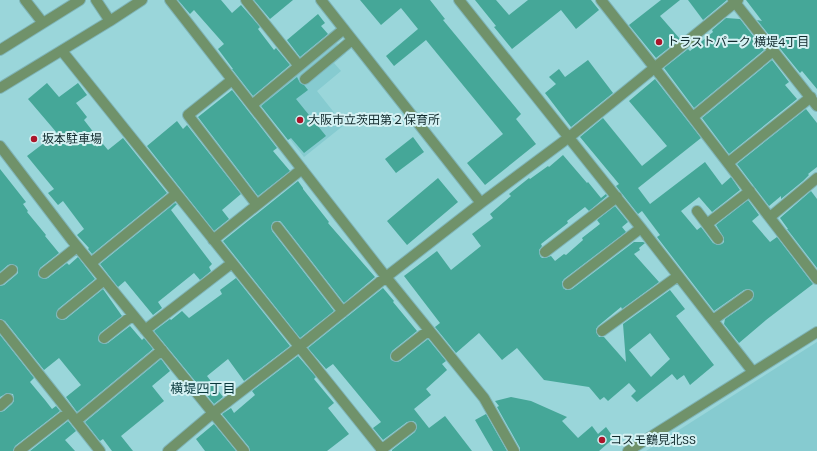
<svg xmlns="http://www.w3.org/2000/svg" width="817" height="451" viewBox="0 0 817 451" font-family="'DM Sans','Noto Sans JP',sans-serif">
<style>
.built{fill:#86cbd0}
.building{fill:#45a798;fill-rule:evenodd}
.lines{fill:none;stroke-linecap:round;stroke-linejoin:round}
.minor-casing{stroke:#7fb4b7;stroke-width:12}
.minor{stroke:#70926a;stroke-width:10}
.poi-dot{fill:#ab152b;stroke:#d4f1f3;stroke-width:1.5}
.labels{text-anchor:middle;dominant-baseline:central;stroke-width:4;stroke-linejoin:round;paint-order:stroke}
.poi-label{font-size:12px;fill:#122b2d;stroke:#d4f1f3;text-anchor:start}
.neighbourhood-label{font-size:13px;fill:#09393c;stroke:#d4f1f3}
</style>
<rect width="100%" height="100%" fill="#9ad6da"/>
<path class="built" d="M337 43 346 53 334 63 341 71 317 91 344 125 304 157 262 104Z
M817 342V451H646Z"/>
<path class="building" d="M178 0H221L232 13 241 5 260 27 258 29 274 50 276 48 290 65 253 96 232 69H233L218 49 224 44 194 10 190 14Z
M254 0H293L270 19Z
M360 0H430L445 19 443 20 521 114 516 119 536 144 485 185 467 163 503 134 426 40 394 66 386 56 418 29 401 8 381 25Z
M475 0H496L509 15 528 0H591L599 10 576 29 561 10 512 49 494 27 496 26Z
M661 0H680L660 16 680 39 656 58 629 25Z
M688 0H727L703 20Z
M746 0H817V89L802 71 800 73 757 20 762 21Z
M318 14 325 23 321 26 328 34 300 57 287 40Z
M726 18 740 19 764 50 694 108 664 68 688 49 690 51 713 32 712 30Z
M588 60 613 93 571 127 545 93 556 84 549 77 559 69 565 77Z
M772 60 789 82 785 85 797 99 729 154 702 118Z
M297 77 300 83 304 85 308 90 296 99 326 136 304 153 291 138 288 140 261 106Z
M655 79 701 138 638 188 650 204 705 162 722 185 731 177 740 190 712 212 699 197 681 211 697 230 701 227 713 243 718 245 722 244 724 242V238L716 225 748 200 759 215 752 221 770 242 777 237 813 284 766 320 739 343 724 324 725 319 752 300 754 295 753 291 748 289 744 290 714 311 657 237 660 235 642 211 638 214 616 186 619 184 580 137 603 118 642 166 667 146 629 101Z
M47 83 59 97 78 83 87 95 76 103 87 117 84 120 98 138 108 150 123 138 167 193 92 254 88 249 89 248 77 235 84 229 63 201 58 205 48 193 54 189 27 156 57 133 28 99Z
M232 90 277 148 273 151 290 171 258 196 198 117Z
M806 109 817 123V167L808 174 809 175 803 181 781 199V196L769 206 737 164Z
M177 121 183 129 187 125 241 194 222 210 229 219 214 231 147 146Z
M413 137 424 152 396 173 385 159Z
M563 155 587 183 588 182 601 198 606 194 607 196 589 211 585 207 567 221 568 223 541 244 542 246 539 250 540 256 542 258H545L551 256 555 261 564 254 566 255 583 240 582 238 600 224 597 220 615 206 628 222 622 227 626 232 564 279 562 282 563 288 566 290H569L572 289 634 242H643L645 243 639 248 640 250 634 254 659 282 622 309 621 307 598 326 596 329V332L599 337H604L626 362 623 324 670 290 685 309 676 316 714 365 690 385 684 375 677 380 672 374 637 402 631 396 636 391 629 383 608 401 604 397 600 400 589 387 544 380 517 348 502 360 479 333 456 353 435 327 440 323 404 276 437 251 451 270 481 246 472 234 493 218 490 214 511 196 509 194 529 178 530 179 548 166 549 167ZM650 333 670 359 651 377 629 350Z
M0 169 26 202 23 204 28 211 27 212 46 235 45 236 59 253 40 268 38 274 39 277 45 279 48 278 67 263 69 265 78 257 95 279 58 309 56 315 57 318 63 320 66 319 103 289 122 316 100 333 98 339 99 342 105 344 108 343 130 326 142 340 144 338 153 349 77 412 66 397 81 385 59 358 44 370 5 321 0 319V286L4 285 16 275 18 273V269L17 266 11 264 8 265 0 272Z
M438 178 458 202 407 245 387 221Z
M298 181 303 188V189L329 222 328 223 375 277 344 303 282 223 280 221H277L273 222 271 227 272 231 334 311 300 338 223 241Z
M811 191 817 199V268L787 229H788L780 218Z
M175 203 177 204 171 210 212 264 209 267 211 271 200 280 194 273 158 302 162 308 153 315 125 281 118 287 100 264Z
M236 278 290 346 244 381 228 359 207 376 223 397 214 404 154 331 170 319 171 320 182 311 189 318 222 294 220 290Z
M383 288 394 301 393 302 417 331 392 351 390 357 391 360 397 362 400 361 428 339 446 361 442 364 447 370 426 389 431 395 414 409 429 428 445 416 472 451H392V450L415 432 417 427 416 423 413 421 407 422 383 440 373 428 381 422 333 364 326 369 308 348Z
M0 335 34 378 30 382 45 400 52 409 56 406 60 411 15 446 13 451H0V412L4 411 12 404 14 401V398L13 394 7 393 0 397Z
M298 356 316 377 314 379 334 403 328 408 349 434 327 451H250L249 447 222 414 231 408 234 413 255 395 252 391Z
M161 359 170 371 152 386 164 401 121 436 133 451H112L103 439 100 441 85 422Z
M511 397 531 401 567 417 562 421 578 438 592 426 598 434 606 427 614 438 599 451H520V448L497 407 499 406 495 401Z
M486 414 507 451H493L475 420Z
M68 421 76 431 65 440 75 451H30Z
M214 424 236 451H205L196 439Z"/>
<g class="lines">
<defs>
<path id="minor" d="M25 0 43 23
M96 0 110 21
M170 0 386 277 484 398 514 451
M246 0 299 66
M321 0 481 203
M459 0 641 228 753 372
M601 0 661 76 817 279
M733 0 817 106
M0 50 80 0
M62 51 383 451
M305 79 352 40
M232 80 188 115 257 205
M0 88 110 21 142 0
M252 105 344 29
M693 117 773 51
M0 146 71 239 244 451
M728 163 811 97
M697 211 718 239
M770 217 817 178
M707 224 750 191
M277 227 343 312
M213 240 302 169
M545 252 617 197
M91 263 176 194
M44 273 77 247
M0 280 12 270
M568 284 641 228
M62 314 104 280
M713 320 748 295
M0 325 100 451
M145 330 232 263
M602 331 678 276
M104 338 133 315
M396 356 429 330
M0 406 8 399
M76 421 162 350
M381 450 411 427
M19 451 69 412
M168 451 213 413 299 347 386 277 481 203 568 138 738 0
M628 451 817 332"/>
</defs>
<use href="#minor" class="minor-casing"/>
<use href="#minor" class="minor"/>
</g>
<g class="poi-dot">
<circle cx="659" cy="42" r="4"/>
<circle cx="300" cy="120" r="4"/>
<circle cx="34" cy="139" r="4"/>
<circle cx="602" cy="440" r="4"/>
</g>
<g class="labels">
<g class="poi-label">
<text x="667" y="42">トラストパーク 横堤4丁目</text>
<text x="308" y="120">大阪市立茨田第２保育所</text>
<text x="42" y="139">坂本駐車場</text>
<text x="610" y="440">コスモ鶴見北SS</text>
</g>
<g class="neighbourhood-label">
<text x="203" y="388">横堤四丁目</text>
</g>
</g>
</svg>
